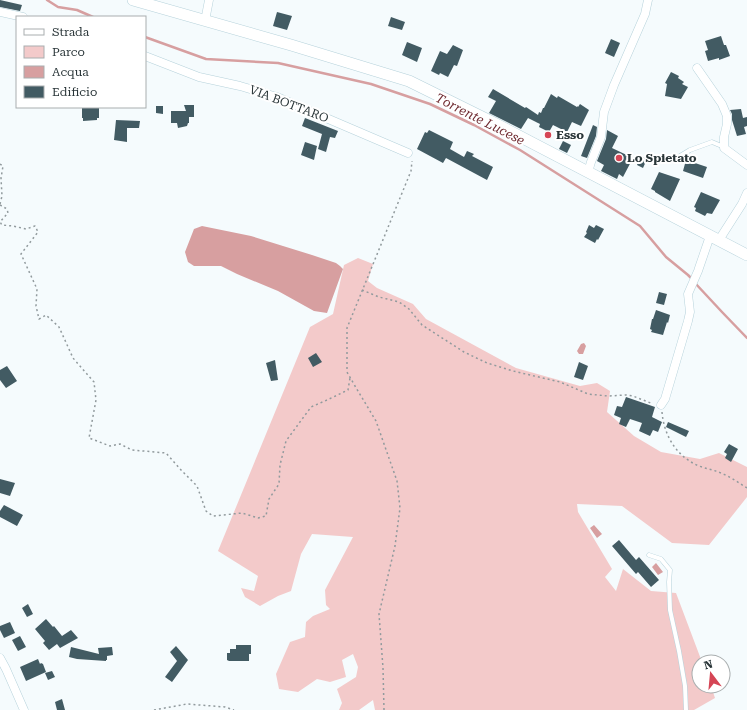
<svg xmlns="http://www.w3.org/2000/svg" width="747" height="710" viewBox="0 0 747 710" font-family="'Roboto Serif',serif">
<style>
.green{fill:#f3caca}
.water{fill:#d79fa0}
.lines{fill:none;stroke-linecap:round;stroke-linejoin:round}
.stream{stroke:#d79fa0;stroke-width:2.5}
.building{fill:#425b63}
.lane-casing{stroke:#b6d2db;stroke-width:5}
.street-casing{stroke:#b6d2db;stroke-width:9}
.secondary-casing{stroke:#b6d2db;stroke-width:12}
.path{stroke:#919a9d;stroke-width:1.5;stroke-dasharray:2 3;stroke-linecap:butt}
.lane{stroke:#fff;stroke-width:4}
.street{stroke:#fff;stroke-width:8}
.secondary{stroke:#fff;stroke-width:11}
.poi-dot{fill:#d54555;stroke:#fff;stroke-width:1.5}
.labels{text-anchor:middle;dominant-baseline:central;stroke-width:4;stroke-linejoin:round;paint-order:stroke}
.street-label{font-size:12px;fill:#293538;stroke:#fff}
.poi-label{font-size:12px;font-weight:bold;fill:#293538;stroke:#fff;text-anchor:start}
.water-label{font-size:13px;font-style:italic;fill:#702c32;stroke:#fff}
</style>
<rect width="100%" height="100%" fill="#f5fbfd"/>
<path class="green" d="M358 258 373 264 368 281 377 288 413 304 426 319 516 368 580 386 597 383 610 391 607 412 634 436 661 452 700 459 719 453 747 467V497L709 545 672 543 622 506 577 504 578 512 612 569 605 577 616 591 623 569 651 591 676 593 702 662H699V686H711L715 698 694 710H375L373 700 359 710H339L342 703 337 689 356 677 358 667 353 654 342 660 346 677 330 682 317 679 298 692 279 689 276 674 290 642 305 637 306 622 313 616 330 609 326 605 325 590 353 537 312 534 301 554 291 591 278 596 260 606 245 597 241 588 254 591 258 576 218 551 310 327 333 314 344 265Z"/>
<path class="water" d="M202 226 251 236 312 255 336 263 340 266 343 269 327 313 314 311 278 291 237 274 221 266H194L188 262 185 252 194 229Z
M584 343 586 346 583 354H579L577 351 581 344Z
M594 525 602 534 597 538 590 528Z
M656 563 663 572 658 575 652 567Z"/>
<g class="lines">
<path class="stream" d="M47 0 58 7 77 10 93 17
M145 37 206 59 278 63 371 84 430 104 474 125 520 150 640 226 666 257 688 275 692 279
M695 283 722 312 747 338"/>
</g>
<path class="building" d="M0 0 22 5 20 11 0 7Z
M277 12 292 16 287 30 273 26Z
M391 17 405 22 402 30 388 26Z
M721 36 724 45H726L730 56 719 60V58L708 61 705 51 708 50 705 41Z
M611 39 620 43 614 57 605 53Z
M407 42 422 48 417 62 402 55Z
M453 45 463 50 457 66 454 65 448 77 440 73 439 75 431 71 440 51 447 54Z
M671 72 679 76 678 78 684 82 682 84 688 87 681 99 665 96 667 84 665 83Z
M493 89 525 108 526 107 538 115 539 112 541 113 543 108H544L551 94 557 98 558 96 577 107V106L578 107 580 104 589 110 581 126 572 122 567 132 553 125 549 132 539 127 540 124 528 118 521 129 489 113 496 101 488 97Z
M184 105H194V117H189V123H188L187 126 178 128 177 123H171V111H186Z
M156 106H163V114L156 113Z
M82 107H99V118H97V120L83 121V118H82Z
M741 109 743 118 747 117V126L744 127 746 134 737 136 732 120V114L730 110Z
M305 118 338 131 335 138 330 137 326 152 318 149 322 134 302 126Z
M116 120 140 121 139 128H127V142L114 140Z
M593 125 597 127 596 136 587 158 581 156Z
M429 130 453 142 450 149 464 157 467 151 474 154 472 156 493 167 487 180 446 158 443 163 417 149 425 132 427 133Z
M607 130 618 136 612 148 633 158 623 177 619 174 617 179 601 171 604 165 597 161 606 139Z
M563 141 571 145 567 153 559 149Z
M305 142 317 146 314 160 301 155Z
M640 156 647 159 643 168 637 165Z
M686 160 707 167 703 178 683 171Z
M659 172 680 179 670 201 655 192V191L651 189Z
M701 192 720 200 712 214 707 213 705 216 695 211 696 208 694 207Z
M589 225 594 228 596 225 604 229 598 240 597 239 595 243 584 237 587 233 586 232Z
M659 292 667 294 664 305 656 303Z
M656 310 670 315 668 323 667 322 663 335 651 332 652 330 650 329 652 319H653Z
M316 353 322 362 313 367 308 358Z
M275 360 278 380 271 381 266 363Z
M579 362 588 366 583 380 574 377Z
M7 366 17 381 6 388 0 380V370Z
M626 397 655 407 652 417 662 422 658 432 653 430 650 436 639 431 642 423 630 419 626 427 619 424 621 418 614 415 617 406 622 407Z
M668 422 689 431 686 437 666 427Z
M729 444 738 449 731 462 725 458 727 454 724 452Z
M0 479 15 483 10 496 0 493Z
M4 505 23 515 17 526 0 517V511Z
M619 540 636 560 639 557 659 580 651 587 638 572 636 574 612 546Z
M28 604 33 614 27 617 22 608Z
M46 619 53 627 54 626 62 636 71 630 78 638 60 648 57 644 49 650 43 643 45 641 35 629Z
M10 622 15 633 4 638 0 630V626Z
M20 636 26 647 18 651 12 640Z
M236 645H251V654H249V661H229L227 660V653H230V649H236Z
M176 646 188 660 172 682 165 677 177 661 170 652Z
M71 647 99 654 98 648 112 647 113 655 107 656V660H106V661L77 659 69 657Z
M38 659 40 664 41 663 43 664 46 672 26 681 20 667Z
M52 671 55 677 48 680 45 673Z
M62 699 65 710H57L55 702Z"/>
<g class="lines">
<defs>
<path id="lane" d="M680 156 690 150 712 142 724 147
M649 555 661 559 670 570 669 582 670 610 679 651 685 686 686 710"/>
<path id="street" d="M0 12 23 17
M205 21 209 0
M145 56 199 77 240 86 277 97 408 153
M697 68 722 104 727 116V124L724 137V148L747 165
M588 172 591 162 601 137 604 112 614 85 645 14 648 0
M719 240 742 204 747 193
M661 405 665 399 688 321 690 312 688 294 698 271 710 236
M0 658 6 669 24 710"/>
<path id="secondary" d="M133 0 291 45 409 81 498 125 747 255"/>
</defs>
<use href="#lane" class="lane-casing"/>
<use href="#street" class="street-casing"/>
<use href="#secondary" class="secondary-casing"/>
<path class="path" d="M0 164 3 166 1 178 2 196 0 204
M0 205 7 209 8 213 0 222 2 225 13 226 26 229 35 226 38 232 21 254 37 289 36 306 39 319 46 315 59 327 73 358 94 382 96 400 89 438 110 446 120 444 132 450 166 453 182 471 197 486 206 511 213 516 242 513 258 518 266 516 269 499 279 484 280 465 286 441 311 407 327 400 348 390 350 378
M362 290 379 297 399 302 409 309 422 325 464 352 487 363 513 371 560 382 588 394 608 396 626 395 633 396 653 404
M662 412C664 436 677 457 699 466 707 469 715 470 723 474 731 477 739 483 747 488
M154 710 187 704 225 707 234 710
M384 710 383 668 379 614 395 546 400 508 397 481 376 421 355 386 347 372V328L411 171 412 161"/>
<use href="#lane" class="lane"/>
<use href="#street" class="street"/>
<use href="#secondary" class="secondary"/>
</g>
<g class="poi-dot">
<circle cx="548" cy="135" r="4"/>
<circle cx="619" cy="158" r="4"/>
</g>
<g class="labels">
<g class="street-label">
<text transform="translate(289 104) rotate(21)">VIA BOTTARO</text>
</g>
<g class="poi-label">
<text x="556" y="135">Esso</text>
<text x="627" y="158">Lo Spietato</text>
</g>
<g class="water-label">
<text transform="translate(480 119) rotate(27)">Torrente Lucese</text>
</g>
</g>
<rect x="16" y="16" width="130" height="92" fill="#ffffff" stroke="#a9aeaf"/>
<rect x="24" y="29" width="20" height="6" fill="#ffffff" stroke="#a9aeaf"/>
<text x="52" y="36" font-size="12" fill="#293538">Strada</text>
<rect x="24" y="46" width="20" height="12" fill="#f3caca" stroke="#a9aeaf"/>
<text x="52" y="56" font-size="12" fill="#293538">Parco</text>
<rect x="24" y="66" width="20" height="12" fill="#d79fa0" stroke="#a9aeaf"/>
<text x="52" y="76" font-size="12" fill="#293538">Acqua</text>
<rect x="24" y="86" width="20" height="12" fill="#425b63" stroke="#a9aeaf"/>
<text x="52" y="96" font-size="12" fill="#293538">Edificio</text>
<g transform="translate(711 674) rotate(344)"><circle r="19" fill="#ffffff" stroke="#a9aeaf"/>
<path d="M0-3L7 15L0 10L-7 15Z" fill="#d54555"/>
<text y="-6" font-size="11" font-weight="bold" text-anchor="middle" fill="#293538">N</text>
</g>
</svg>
